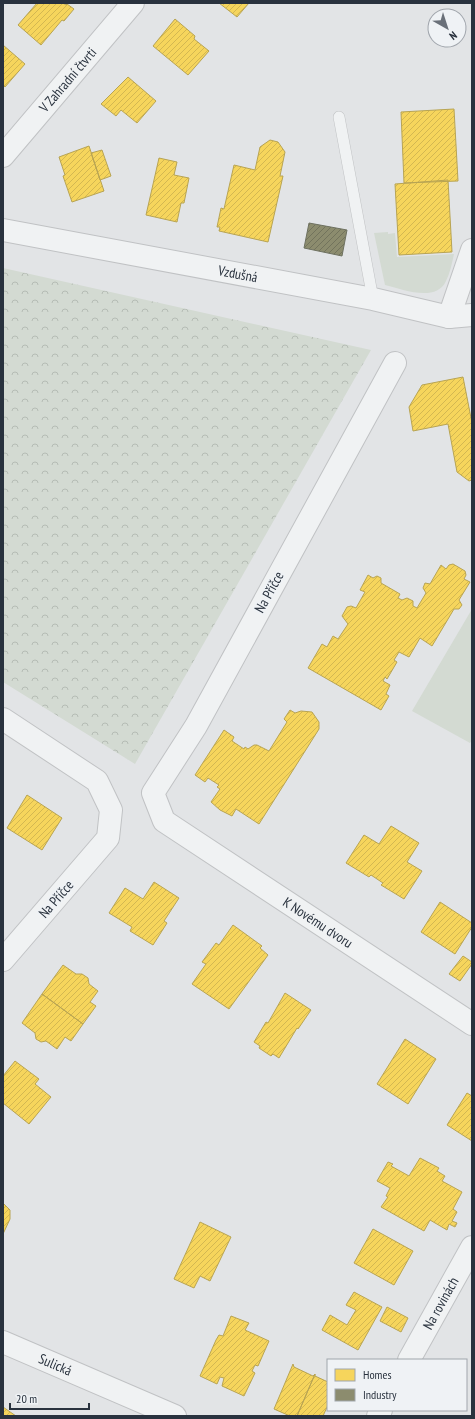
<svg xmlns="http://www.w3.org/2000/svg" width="475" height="1419" viewBox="0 0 475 1419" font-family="'PT Sans Narrow',sans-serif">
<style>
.grass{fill:#d3dad2}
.forest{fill:url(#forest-crowns)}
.homes{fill:url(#homes-hatch);stroke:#b8a453}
.industry{fill:url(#industry-hatch);stroke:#6e7160}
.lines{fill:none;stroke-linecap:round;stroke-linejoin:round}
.service-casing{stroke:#c0c2c4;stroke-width:12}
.minor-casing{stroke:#c0c2c4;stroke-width:24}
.service{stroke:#f0f2f3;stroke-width:11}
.minor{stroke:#f0f2f3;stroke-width:22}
.labels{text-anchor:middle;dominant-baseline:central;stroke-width:4;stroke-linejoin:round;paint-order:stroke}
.street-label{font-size:14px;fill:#29323e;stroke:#eff2f5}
</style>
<defs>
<pattern id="forest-crowns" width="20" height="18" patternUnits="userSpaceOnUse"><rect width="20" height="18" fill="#d3dad2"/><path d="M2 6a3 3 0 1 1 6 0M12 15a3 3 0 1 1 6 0" fill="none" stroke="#b5bcb5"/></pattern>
<pattern id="homes-hatch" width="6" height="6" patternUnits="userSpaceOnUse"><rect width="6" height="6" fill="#f6d55c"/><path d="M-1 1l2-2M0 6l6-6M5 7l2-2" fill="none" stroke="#d3b751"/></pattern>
<pattern id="industry-hatch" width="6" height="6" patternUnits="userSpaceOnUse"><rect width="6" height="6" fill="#8c8c6e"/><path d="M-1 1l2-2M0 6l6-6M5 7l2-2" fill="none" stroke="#72735c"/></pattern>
</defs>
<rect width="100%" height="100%" fill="#e2e4e6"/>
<path class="grass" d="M388 232V234L395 233 397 257 454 254C452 263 450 273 446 281 436 303 402 289 385 285L374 233Z
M472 609V740L470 743 412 711Z"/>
<path class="forest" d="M3 268 371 350 135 764 3 682Z"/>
<path class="homes" d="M37 3H63L66 5 67 4 74 9 64 21 62 20 41 45 18 25Z
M219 3H249L237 17Z
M175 19 195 36 194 39 209 51 188 75 153 46Z
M3 45 25 64 5 87 3 85Z
M128 77 156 101 137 123 121 110 116 116 101 104Z
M454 109 458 181 404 183 401 112Z
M270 140 278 142 285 152 280 176H283L268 242 219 231 220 227H217L221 208 224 209 234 165 255 170 260 147Z
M89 146 104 191 72 202 63 176 65 175 59 157Z
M102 150 111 176 100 180 91 153Z
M159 158 177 162 174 175 189 178 184 203H181L177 222 146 215Z
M448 180 452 252 399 255 395 184Z
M463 377 472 423V480L469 481 457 472 448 424 413 431 409 407 422 385Z
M453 564 465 571 466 575 464 579 470 582 459 600 462 605 459 609H454L432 646 420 638 409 657 399 652 394 660 397 662 387 679 385 677 383 681 390 685 386 694 389 696 381 710 308 668 322 644 327 647 333 636 338 639 348 624 342 616 347 607 351 606 356 608 365 592 360 590 368 575 373 578 377 576 381 578V583L400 594 398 598 402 600 407 598 413 601V606L417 608 426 593 423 588 425 583 430 584 441 565 446 569 449 565Z
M290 710 295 713 301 711 312 712 319 722V729L259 824 236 809 232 816 220 810 211 802 220 789 217 787 219 785 208 778 205 782 195 775 224 730 234 737 232 741 244 749 245 747 248 749 254 745H257L269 751 287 722 284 719Z
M27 795 62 818 42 850 7 828Z
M391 826 419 843 407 862 422 871 404 899 381 885 383 883 371 875 369 877 346 863 364 835 379 844Z
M154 882 179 898 164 921 167 923 153 945 130 931 132 927 109 913 125 888 143 899Z
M440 902 472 923V927L455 954 421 932Z
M233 925 262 946 260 948 268 955 229 1009 192 984 206 964 202 962 216 943 219 945Z
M463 956 472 962V964L460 981 449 974Z
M63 965 76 974H82L88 978 89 984 98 991 90 1002 96 1006 83 1024 42 994Z
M285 993 311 1010 298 1029 297 1028 279 1058 273 1054 271 1056 259 1048 260 1046 254 1042 266 1022 268 1023Z
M42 994 83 1024 71 1041 65 1037 57 1049 46 1041 41 1042 36 1039 35 1033 22 1023Z
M405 1039 436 1059 408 1104 377 1084Z
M15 1061 39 1079 35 1084 51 1097 29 1124 3 1103V1076Z
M467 1093 472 1096V1141L447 1125Z
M420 1158 439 1168 437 1171 445 1176 442 1181 462 1192 453 1209 457 1212 452 1221 457 1223 455 1227 449 1224 447 1230 430 1220 424 1231 381 1207 388 1197 386 1196 390 1188 377 1181 388 1162 393 1164 391 1166 409 1176Z
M3 1203 10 1210V1219L3 1234Z
M200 1222 231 1237 210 1281 200 1276 194 1288 174 1279Z
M373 1229 413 1251 394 1285 354 1263Z
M354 1292 382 1307 358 1350 322 1330 330 1315 347 1325 356 1310 346 1305Z
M387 1307 408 1318 401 1332 380 1321Z
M231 1316 249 1323 245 1330 269 1341 258 1366 255 1365 252 1371 255 1373 244 1396 222 1386 224 1378 220 1377 217 1384 200 1376 216 1340 219 1335 223 1336Z
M293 1364 294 1367 313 1376 315 1374 297 1416H290L274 1409Z
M315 1374V1376L328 1382V1405L323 1416H297Z
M3 1407 16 1416H3Z"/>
<path class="industry" d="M309 223 347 230 342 256 304 248Z"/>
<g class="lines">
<defs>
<path id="service" d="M339 117 373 299"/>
<g id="minor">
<path id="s1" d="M3 156 133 3"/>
<path id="s2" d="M3 230 373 299 449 317 472 315"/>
<path d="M449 317 472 250"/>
<path id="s3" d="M395 363 196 726 153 793 164 821 472 1024"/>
<path d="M3 719 97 781 111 810 108 838 3 960"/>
<path id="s4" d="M3 1342 175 1416"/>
<path id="s5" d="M409 1360 472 1247"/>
<path d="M378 1416 381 1410"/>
</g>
</defs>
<use href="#service" class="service-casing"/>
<use href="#minor" class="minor-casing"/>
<use href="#service" class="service"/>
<use href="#minor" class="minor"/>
</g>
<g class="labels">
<g class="street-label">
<text stroke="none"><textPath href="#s1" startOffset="100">V Zahradní čtvrti</textPath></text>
<text stroke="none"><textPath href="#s2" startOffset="239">Vzdušná</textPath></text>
<text transform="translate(269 592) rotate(-61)">Na Příčce</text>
<text transform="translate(56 899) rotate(-49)">Na Příčce</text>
<text stroke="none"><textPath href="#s3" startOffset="708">K Novému dvoru</textPath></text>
<text stroke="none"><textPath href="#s5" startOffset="65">Na rovinách</textPath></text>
<text stroke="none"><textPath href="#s4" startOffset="57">Sulická</textPath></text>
</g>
</g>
<rect width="475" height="1419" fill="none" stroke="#29323e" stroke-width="8"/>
<rect x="327" y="1359" width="140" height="52" fill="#eff2f5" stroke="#a0a5ac"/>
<rect x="335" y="1369" width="20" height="12" fill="#f6d55c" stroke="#a0a5ac"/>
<text x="363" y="1379" font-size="12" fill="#29323e">Homes</text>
<rect x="335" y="1389" width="20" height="12" fill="#8c8c6e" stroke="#a0a5ac"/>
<text x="363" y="1399" font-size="12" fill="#29323e">Industry</text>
<g transform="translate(447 28) rotate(141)"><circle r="19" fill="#eff2f5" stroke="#a0a5ac"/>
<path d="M0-3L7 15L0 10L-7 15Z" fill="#6a7079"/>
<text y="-6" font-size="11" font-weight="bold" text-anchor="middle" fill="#29323e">N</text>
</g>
<path d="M10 1403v6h79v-6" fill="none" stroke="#29323e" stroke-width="2"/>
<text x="16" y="1403" font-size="12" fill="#29323e" stroke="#eff2f5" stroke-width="3" paint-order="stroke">20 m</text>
</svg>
